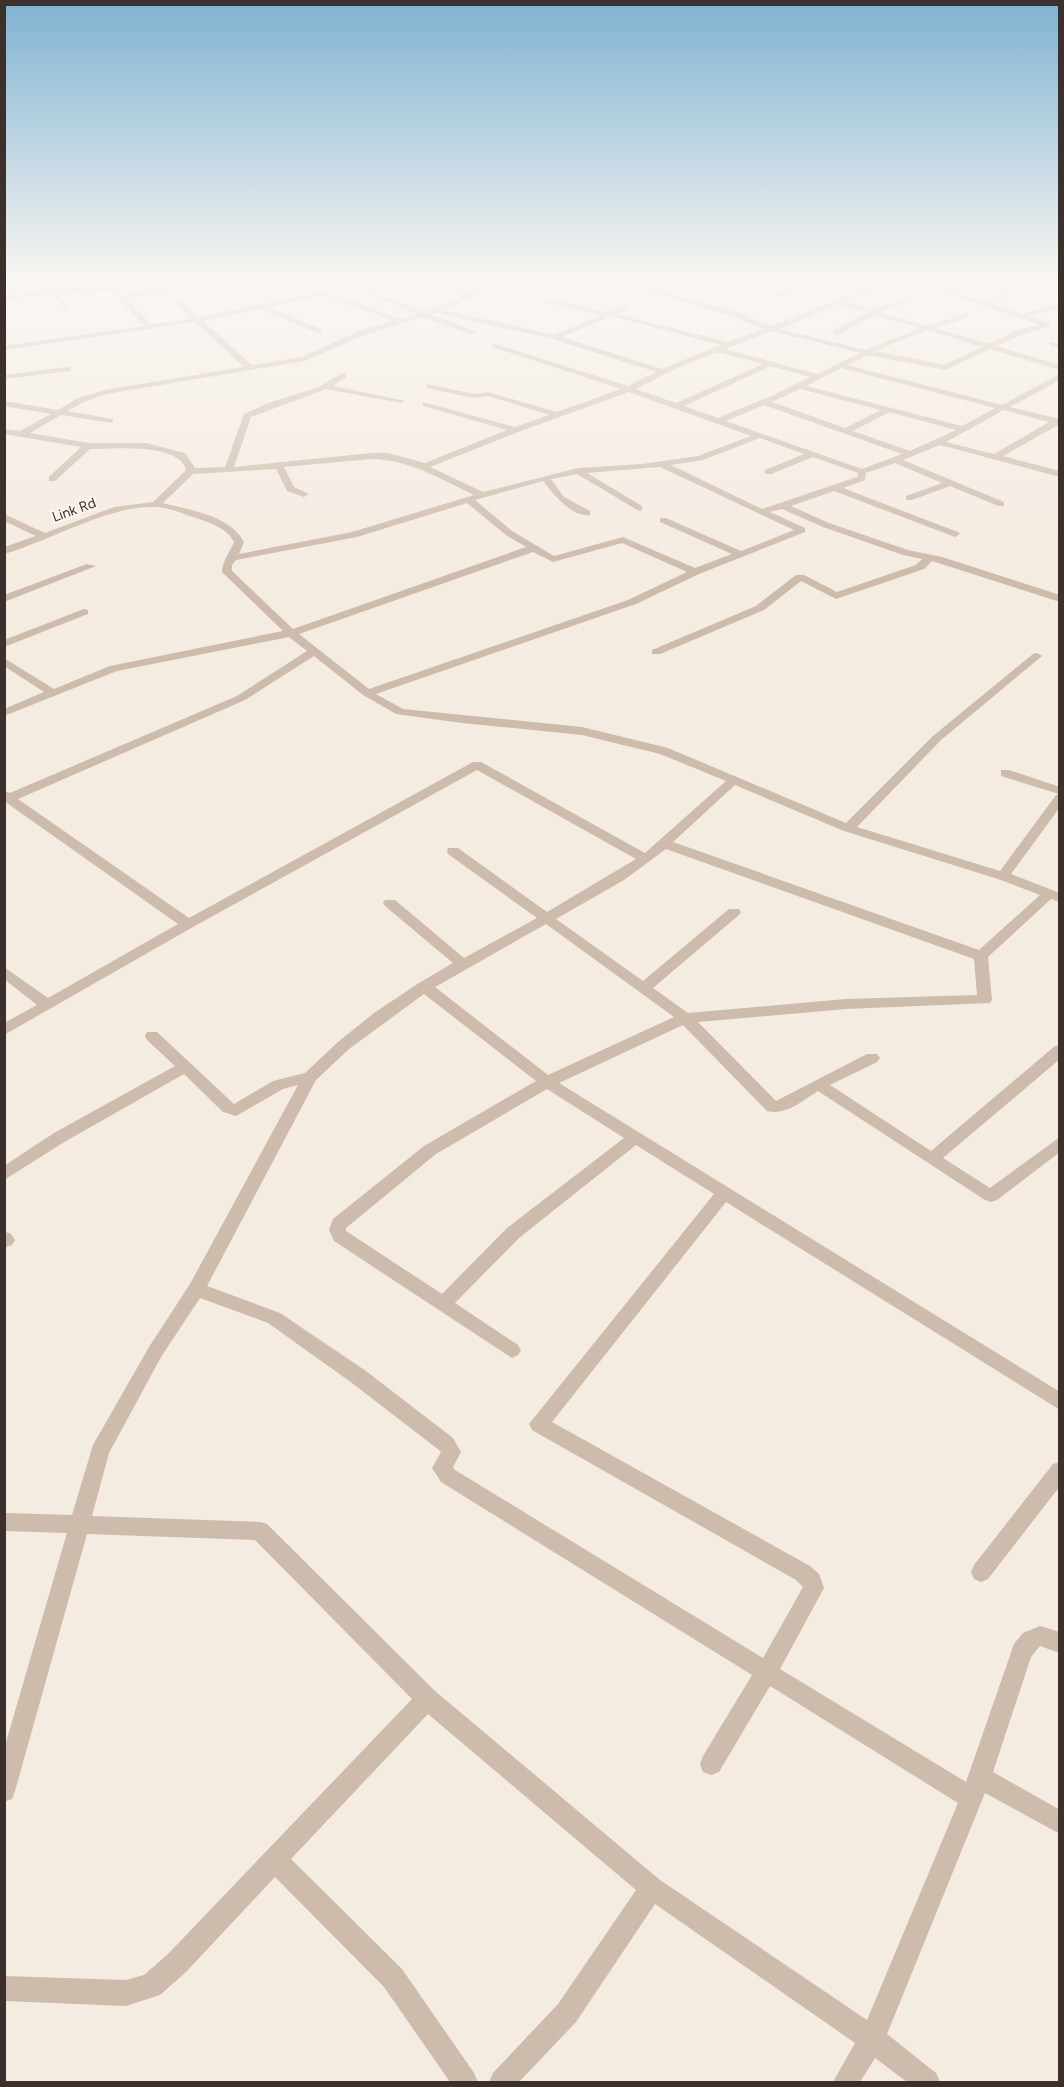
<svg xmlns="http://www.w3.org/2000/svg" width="1064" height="2087" viewBox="0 0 1064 2087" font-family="Figtree,sans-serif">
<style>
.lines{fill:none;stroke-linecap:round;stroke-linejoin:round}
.minor{fill:#cdbbac;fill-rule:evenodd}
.labels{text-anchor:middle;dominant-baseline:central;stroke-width:4.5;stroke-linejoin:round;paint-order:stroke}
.far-street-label{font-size:14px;fill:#3b302b;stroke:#fbf5ee}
</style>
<rect width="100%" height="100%" fill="#f4ebe1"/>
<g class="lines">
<path class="minor" d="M94 278H101L123 295 225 278H237L127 299 151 324 192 319 177 303 181 301 199 317 325 291 400 319 417 314 334 278H342L424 312 447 304 465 294 410 278H419L470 291 494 278H501L475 296 444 310 554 335 602 315 543 302V298L608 312 626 304 629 308 616 314 728 342 764 329 731 316 676 299 607 281 610 279 644 287 662 278H669L651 289 737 312 771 326 880 283 885 278H891L884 285 845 302 872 310 908 298V302L880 312 927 326 968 313V317L935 328 989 344 1017 330 1039 325 940 290V288L953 285V287L949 289 980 300 1000 296 1001 278H1007L1006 299 988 302 1021 314 1060 304V308L1028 316 1050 323V327L1023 334 996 346 1060 365V370L990 349 945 370 868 355 847 365 1002 405 1060 374V380L1010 407 1060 419V424L1003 456 1060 471V477L940 445 903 460 1004 502V506H998L950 486 912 500H906V496L942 483 895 463 866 473 865 480 843 488 958 532 960 534 955 537 834 491 791 506 829 523 908 550 942 557 1060 595V602L932 561 924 569 836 599 801 581 764 610 660 654H652V650L756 606 796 575H804L837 592 916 565 922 559 903 555 823 527 782 509 770 512 805 528V532L699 574 636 604 376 694 403 709 582 727 668 748 846 823 933 736 1033 654 1037 653 1042 656 941 740 857 827 1000 871 1056 795 1059 794 1001 776V770H1009L1060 787V807L1011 874 1060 893V902L1051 899 988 957 992 1000 990 1003 846 1009 698 1022 776 1101 867 1054H877L880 1058 877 1062 830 1085 931 1151 1055 1046 1060 1045V1059L943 1158 990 1188 1060 1137V1152L997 1200 991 1202 985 1200 818 1091C804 1100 785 1116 767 1111L683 1025 559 1083 1060 1392V1410L726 1202 552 1422 810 1566 819 1574 824 1588 780 1669 966 1782 1014 1644 1023 1633 1040 1626 1060 1632V1653L1040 1646 1031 1657 993 1772 1060 1810V1834L985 1793 887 2034 936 2073 940 2082H907L875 2058 860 2082H833L855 2043 655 1904 576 2022 519 2082H489L493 2073 558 2004 636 1890 428 1714 291 1859 402 1969 474 2073 478 2082H450L384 1987 275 1877 186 1972 160 1995 126 2006 4 2001V1976L126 1980 144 1975 168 1954 412 1699 255 1540 87 1534 15 1791 12 1799 4 1802V1749L67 1533 4 1531V1513L72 1515 93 1445 149 1347 190 1284 298 1085 283 1089 236 1116 223 1112 184 1074 66 1141 4 1180V1166L54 1133 175 1066 147 1040 145 1036 147 1032H157L234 1104 273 1081 305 1073 338 1042 374 1013 419 983 453 963 385 906 383 903 385 900H395L464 958 537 918 448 854 447 851 448 848H458L547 912 636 859 477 770 193 927 4 1035V1023L37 1005 4 979V967L48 998 178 924 4 801V791L10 793 237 696 307 651 289 637 117 671 4 716V709L44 692 4 666V658L54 689 110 666 283 631 222 572C222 562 230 552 234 542 227 528 210 523 196 518 183 514 168 507 155 507 109 505 50 541 4 554V547L36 536 4 521V514L45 533 114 507 153 502 186 470C179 442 114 449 90 449L55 481H49V477L81 447 4 434V429L20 431 51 414 4 406V401L58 410 78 398 105 390 244 367 195 322 4 350V346L144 326 111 291 60 293 69 309 65 311 53 293 4 300V296L55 289 106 287ZM324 295 393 321 359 331 302 357 252 365 203 321 260 309 318 333H321V329L268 307ZM838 304 867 313 833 331V335H839L874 315 920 328 866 350 779 329ZM436 313 553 339 656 372 628 386 492 343V347L621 389 557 412 488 392 474 394 427 384V388L474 398 488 396 549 415 515 427 423 402V406L507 430 425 463 388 453H371L234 467 251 417 326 389 401 403 405 401 333 386 346 377V373H343L316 388 268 403 244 414 225 467 195 468 185 453 146 443H88L30 433 61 415 113 423V419L67 411 84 402 106 394 304 361 365 335 423 317 469 334 476 332 431 314ZM610 316 721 345 662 369 562 337ZM927 330 982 347 944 365 875 351ZM772 331 860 353 817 374 725 349ZM717 352 763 364 676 403 636 389 675 369ZM771 366 810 377 774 395 718 418 684 406ZM841 368 995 408 962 426 806 386ZM800 389 881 410 845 428 772 402ZM629 392 751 436 698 456 642 464 578 468 483 492 430 467 518 432ZM764 405 902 454 862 469 726 421ZM1004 410 1049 422 994 454 946 442ZM889 412 956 430 910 451 853 431ZM760 438 804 454 765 470V474H771L813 457 858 473 857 477 762 509 671 465 703 460ZM371 459C409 459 440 479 474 495L352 532 239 554 244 542C230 515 189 510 163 503L193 474 276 469 287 491 304 497 309 494 294 487 284 467ZM660 467 794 530 741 551 666 518H660V522L732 554 695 568 623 537 554 556 512 531 475 500 543 481C554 495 571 517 590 515V511L564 497 551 479 577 474 639 511 642 510V506L587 473ZM467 503 506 535 526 547 293 629 232 571V565L236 560 357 537ZM622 543 687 572 628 600 369 689 299 634 533 552 553 562ZM314 656 363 695 396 714 462 723 582 735 660 754 726 781 645 853 481 762H473L189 918 18 799 245 700ZM735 785 844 831 998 879 1040 895 979 950 673 842ZM666 849 974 959 977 995 846 999 688 1013 653 988 739 915 741 912 739 909H729L643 981 556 919 624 880ZM546 924 674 1017 548 1075 435 987ZM424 994 536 1081 424 1146 333 1219 329 1230 334 1241 512 1358 518 1355 521 1350 518 1345 455 1303 519 1238 636 1145 714 1194 529 1424 532 1430 796 1580 803 1587 763 1658 455 1470 453 1467 461 1452 453 1438 366 1371 280 1313 207 1286 316 1080 349 1049ZM547 1089 624 1138 507 1228 442 1294 346 1231V1228L436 1154ZM200 1298 268 1323 352 1383 439 1450 441 1452 432 1468 441 1482 752 1675 703 1756 700 1764 703 1772 711 1775 719 1772 770 1686 958 1803 867 2020 660 1880 435 1691 267 1524 260 1522 92 1516 109 1453 161 1357Z
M739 278H747L726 286 721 285Z
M821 278H829L782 297 775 295Z
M1050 342 1060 343V347L1050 346Z
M67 367H70V371L4 379V375Z
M87 564 96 566 4 602V595Z
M84 609 88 610V614L4 647V640Z
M4 1232 10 1233 15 1240 12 1245 6 1247Z
M1060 1462V1486L988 1579 981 1582 974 1579 971 1572 974 1565 1053 1464Z"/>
</g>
<linearGradient id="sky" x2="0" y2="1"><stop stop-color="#7eb2d2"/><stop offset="0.49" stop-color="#faf6f2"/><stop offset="1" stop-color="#faf6f2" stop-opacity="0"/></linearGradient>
<rect width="1064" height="570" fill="url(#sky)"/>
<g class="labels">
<g class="far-street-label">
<text transform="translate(74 510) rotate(-20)">Link Rd</text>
</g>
</g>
<rect width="1064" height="2087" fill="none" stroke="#3b302b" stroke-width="12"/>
</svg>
